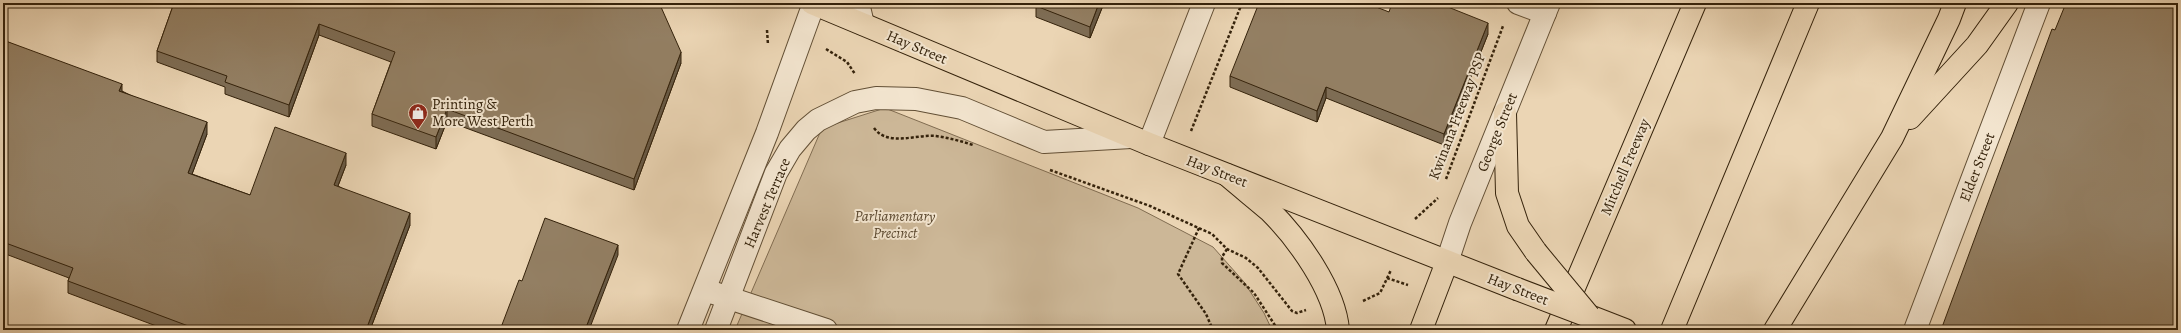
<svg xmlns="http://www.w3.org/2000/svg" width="2181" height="333" font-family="Alegreya,serif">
	<rect width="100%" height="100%" fill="#ebd5b4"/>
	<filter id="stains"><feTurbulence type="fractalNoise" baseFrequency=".005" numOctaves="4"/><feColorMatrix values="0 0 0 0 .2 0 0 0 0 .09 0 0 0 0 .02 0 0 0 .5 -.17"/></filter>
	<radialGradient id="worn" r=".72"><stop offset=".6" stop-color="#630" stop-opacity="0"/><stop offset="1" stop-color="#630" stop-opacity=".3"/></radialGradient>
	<!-- green -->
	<path fill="#ccb797" stroke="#806c51" d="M 885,108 L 1138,208 L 1213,247 L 1244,282 L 1264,313 L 1272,330 L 735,330 L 822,128 Z"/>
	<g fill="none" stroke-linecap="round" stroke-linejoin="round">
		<defs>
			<g id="minor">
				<path d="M 858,3 L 863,24"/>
				<path d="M 1518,3 L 1545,13"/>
				<path d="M 1149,144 L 1204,3"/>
				<path d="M 1447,262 L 1460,223 L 1549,3"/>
				<path d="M 714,293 L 826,330"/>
				<path d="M 688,330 L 767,133 L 814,3"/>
				<path d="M 716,330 L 776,173 L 790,149 L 806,130 L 818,120 L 855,102 L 876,98 L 916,99 L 962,108 L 1044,142 L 1131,137"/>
				<path d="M 1915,330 L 2039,3"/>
			</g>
			<g id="major">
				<path d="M 812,3 L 1149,144 L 1517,289"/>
				<path d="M 1505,113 L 1507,193 L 1518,226 L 1536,252"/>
				<path d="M 1589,316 L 1625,330"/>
			</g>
			<g id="highway">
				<path d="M 1910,118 L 1977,45 L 2007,3"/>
				<path d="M 1227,175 C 1241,187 1256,199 1270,211 C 1298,239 1335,290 1338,330"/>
				<path d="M 1421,330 L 1447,262"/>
				<path d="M 1556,330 L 1695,3"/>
				<path d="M 1672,330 L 1808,3"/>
				<path d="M 1775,330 L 1892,138 L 1949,19 L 1955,3"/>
			</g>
		</defs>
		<!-- minor casing -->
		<use href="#minor" stroke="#624f35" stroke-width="24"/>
		<!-- major casing -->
		<use href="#major" stroke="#34220b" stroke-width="24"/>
		<!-- highway casing -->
		<use href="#highway" stroke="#34220b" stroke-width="24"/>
		<!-- path -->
		<g stroke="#34220b" stroke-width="2.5" stroke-dasharray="3 2" stroke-linecap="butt">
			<path d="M 767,30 L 768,45"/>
			<path d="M 826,49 L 847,62 L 855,74"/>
			<path d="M 874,128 C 888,147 916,134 936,136 C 949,138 961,141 973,145"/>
			<path d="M 1191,131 L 1242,3"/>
			<path d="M 1050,170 L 1150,206 L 1212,234 L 1227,249 L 1246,258 L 1258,268 L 1292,311 L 1297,313 L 1306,310"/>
			<path d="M 1446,179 L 1503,26"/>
			<path d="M 1415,219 L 1438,198"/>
			<path d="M 1199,228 L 1178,274 L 1206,314 L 1213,330"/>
			<path d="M 1227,249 L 1222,257 L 1222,263 L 1254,293 L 1278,330"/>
			<path d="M 1387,278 L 1408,285"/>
			<path d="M 1363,301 L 1380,293 L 1391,270"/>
		</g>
		<!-- minor -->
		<use href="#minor" stroke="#f2e4ce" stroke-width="22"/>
		<!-- major -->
		<use href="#major" stroke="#ebd5b4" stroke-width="22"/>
		<!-- highway -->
		<use href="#highway" stroke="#ebd5b4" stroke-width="22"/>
		<defs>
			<g id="major-bridge">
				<path d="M 1536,252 L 1589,316"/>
				<path d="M 1517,289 L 1588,316"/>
			</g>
		</defs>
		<!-- major-bridge casing -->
		<use href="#major-bridge" stroke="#34220b" stroke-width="24" stroke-linecap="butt"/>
		<!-- major-bridge -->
		<use href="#major-bridge" stroke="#ebd5b4" stroke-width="22"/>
	</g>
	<!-- wall -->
	<g fill="#7e6d55" stroke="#34220b">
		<path d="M 174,3 L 681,63 L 634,190 L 447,121 L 436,149 L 372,126 L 372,114 L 391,62 L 319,35 L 289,117 L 225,94 L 225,87 L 157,62 L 157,51 Z"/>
		<path d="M 1104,3 L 1090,38 L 1036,17 L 1036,6 Z"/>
		<path d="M 1389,12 L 1488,34 L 1444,145 L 1326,98 L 1317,122 L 1230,87 L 1230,76 Z"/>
		<path d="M 3,40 L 122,91 L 207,134 L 192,174 L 250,195 L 346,165 L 338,186 L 410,225 L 370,330 L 167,330 L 68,293 L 68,281 L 69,278 L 3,253 Z"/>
	</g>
	<!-- shaded-wall -->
	<g fill="#675945" stroke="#34220b">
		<path d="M 1099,3 L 1104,3 L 1090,38 L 1090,27 Z"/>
		<path d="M 1488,23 L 1488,34 L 1444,145 L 1444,134 Z"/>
		<path d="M 319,24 L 319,35 L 289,117 L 289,105 Z"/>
		<path d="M 681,52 L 681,63 L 634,190 L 634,179 Z"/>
		<path d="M 122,84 L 122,96 L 119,91 Z"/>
		<path d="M 1326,87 L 1326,98 L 1317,122 L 1317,111 Z"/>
		<path d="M 447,109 L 447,121 L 436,149 L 436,137 Z"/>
		<path d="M 207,122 L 207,134 L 188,185 L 188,173 Z"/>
		<path d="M 346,153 L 346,165 L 334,196 L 334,185 Z"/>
		<path d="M 410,213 L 410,225 L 370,330 L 366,330 Z"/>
		<path d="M 618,245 L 618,255 L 589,330 L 585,330 Z"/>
	</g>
	<!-- building -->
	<g fill="#937f63" stroke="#34220b">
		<path d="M 174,3 L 650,3 L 661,7 L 681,52 L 634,179 L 447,109 L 436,137 L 372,114 L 395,52 L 319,24 L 289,105 L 225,82 L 227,76 L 157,51 Z"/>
		<path d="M 1037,3 L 1099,3 L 1090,27 L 1036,6 Z"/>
		<path d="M 1259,3 L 1366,3 L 1389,12 L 1392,3 L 1438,3 L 1488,23 L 1444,134 L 1326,87 L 1317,111 L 1230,76 Z"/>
		<path d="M 2066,3 L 2178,3 L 2178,330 L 1941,330 L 2052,29 L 2055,30 Z"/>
		<path d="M 3,40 L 122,84 L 119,91 L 207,122 L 188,173 L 250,195 L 275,127 L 346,153 L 334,185 L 410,213 L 366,330 L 199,330 L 68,281 L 73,268 L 3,242 Z"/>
		<path d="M 545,218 L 618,245 L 585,330 L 500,330 L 519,280 L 522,281 Z"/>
		<path d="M 466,327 L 475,330 L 465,330 Z"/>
	</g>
	<!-- icons -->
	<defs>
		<symbol id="shop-pin" viewBox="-11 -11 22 30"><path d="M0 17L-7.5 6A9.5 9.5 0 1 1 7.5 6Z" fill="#8f2418" stroke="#f2e4ce"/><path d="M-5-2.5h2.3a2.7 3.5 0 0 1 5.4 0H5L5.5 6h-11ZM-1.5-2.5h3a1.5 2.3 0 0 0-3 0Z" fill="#fff"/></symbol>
	</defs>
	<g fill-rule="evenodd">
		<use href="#shop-pin" x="407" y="102" width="22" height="30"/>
	</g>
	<g text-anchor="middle" stroke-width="4" stroke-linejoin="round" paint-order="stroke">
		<!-- street labels -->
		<g font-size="15" fill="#34220b" stroke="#f2e4ce">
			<text transform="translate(917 47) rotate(23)" y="5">Hay Street</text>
			<text transform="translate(1457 116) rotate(-69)" y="5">Kwinana Freeway PSP</text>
			<text transform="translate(1497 132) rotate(-68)" y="5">George Street</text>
			<text transform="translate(1625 167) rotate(-67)" y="5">Mitchell Freeway</text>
			<text transform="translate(1977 167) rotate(-69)" y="5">Elder Street</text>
			<text transform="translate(1217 171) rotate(21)" y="5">Hay Street</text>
			<text transform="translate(767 203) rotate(-67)" y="5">Harvest Terrace</text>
			<text transform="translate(1518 289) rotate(21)" y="5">Hay Street</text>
		</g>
		<!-- poi labels -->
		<g font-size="15" fill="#34220b" stroke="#f2e4ce" text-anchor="start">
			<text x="432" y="109">Printing &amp;<tspan x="432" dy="17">More West Perth</tspan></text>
		</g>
		<!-- park labels -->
		<g font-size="15" font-style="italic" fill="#5a472e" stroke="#f2e4ce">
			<text x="895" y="221">Parliamentary<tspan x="895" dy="17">Precinct</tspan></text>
		</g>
	</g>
	<!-- margin -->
	<rect width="2181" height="333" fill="none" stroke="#ebd5b4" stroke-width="16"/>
	<rect x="4" y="4" width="2173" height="325" fill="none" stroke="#34220b" stroke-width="2"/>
	<rect x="8" y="8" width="2165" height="317" fill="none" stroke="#34220b"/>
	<rect width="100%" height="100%" filter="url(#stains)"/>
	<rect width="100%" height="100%" fill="url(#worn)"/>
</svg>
